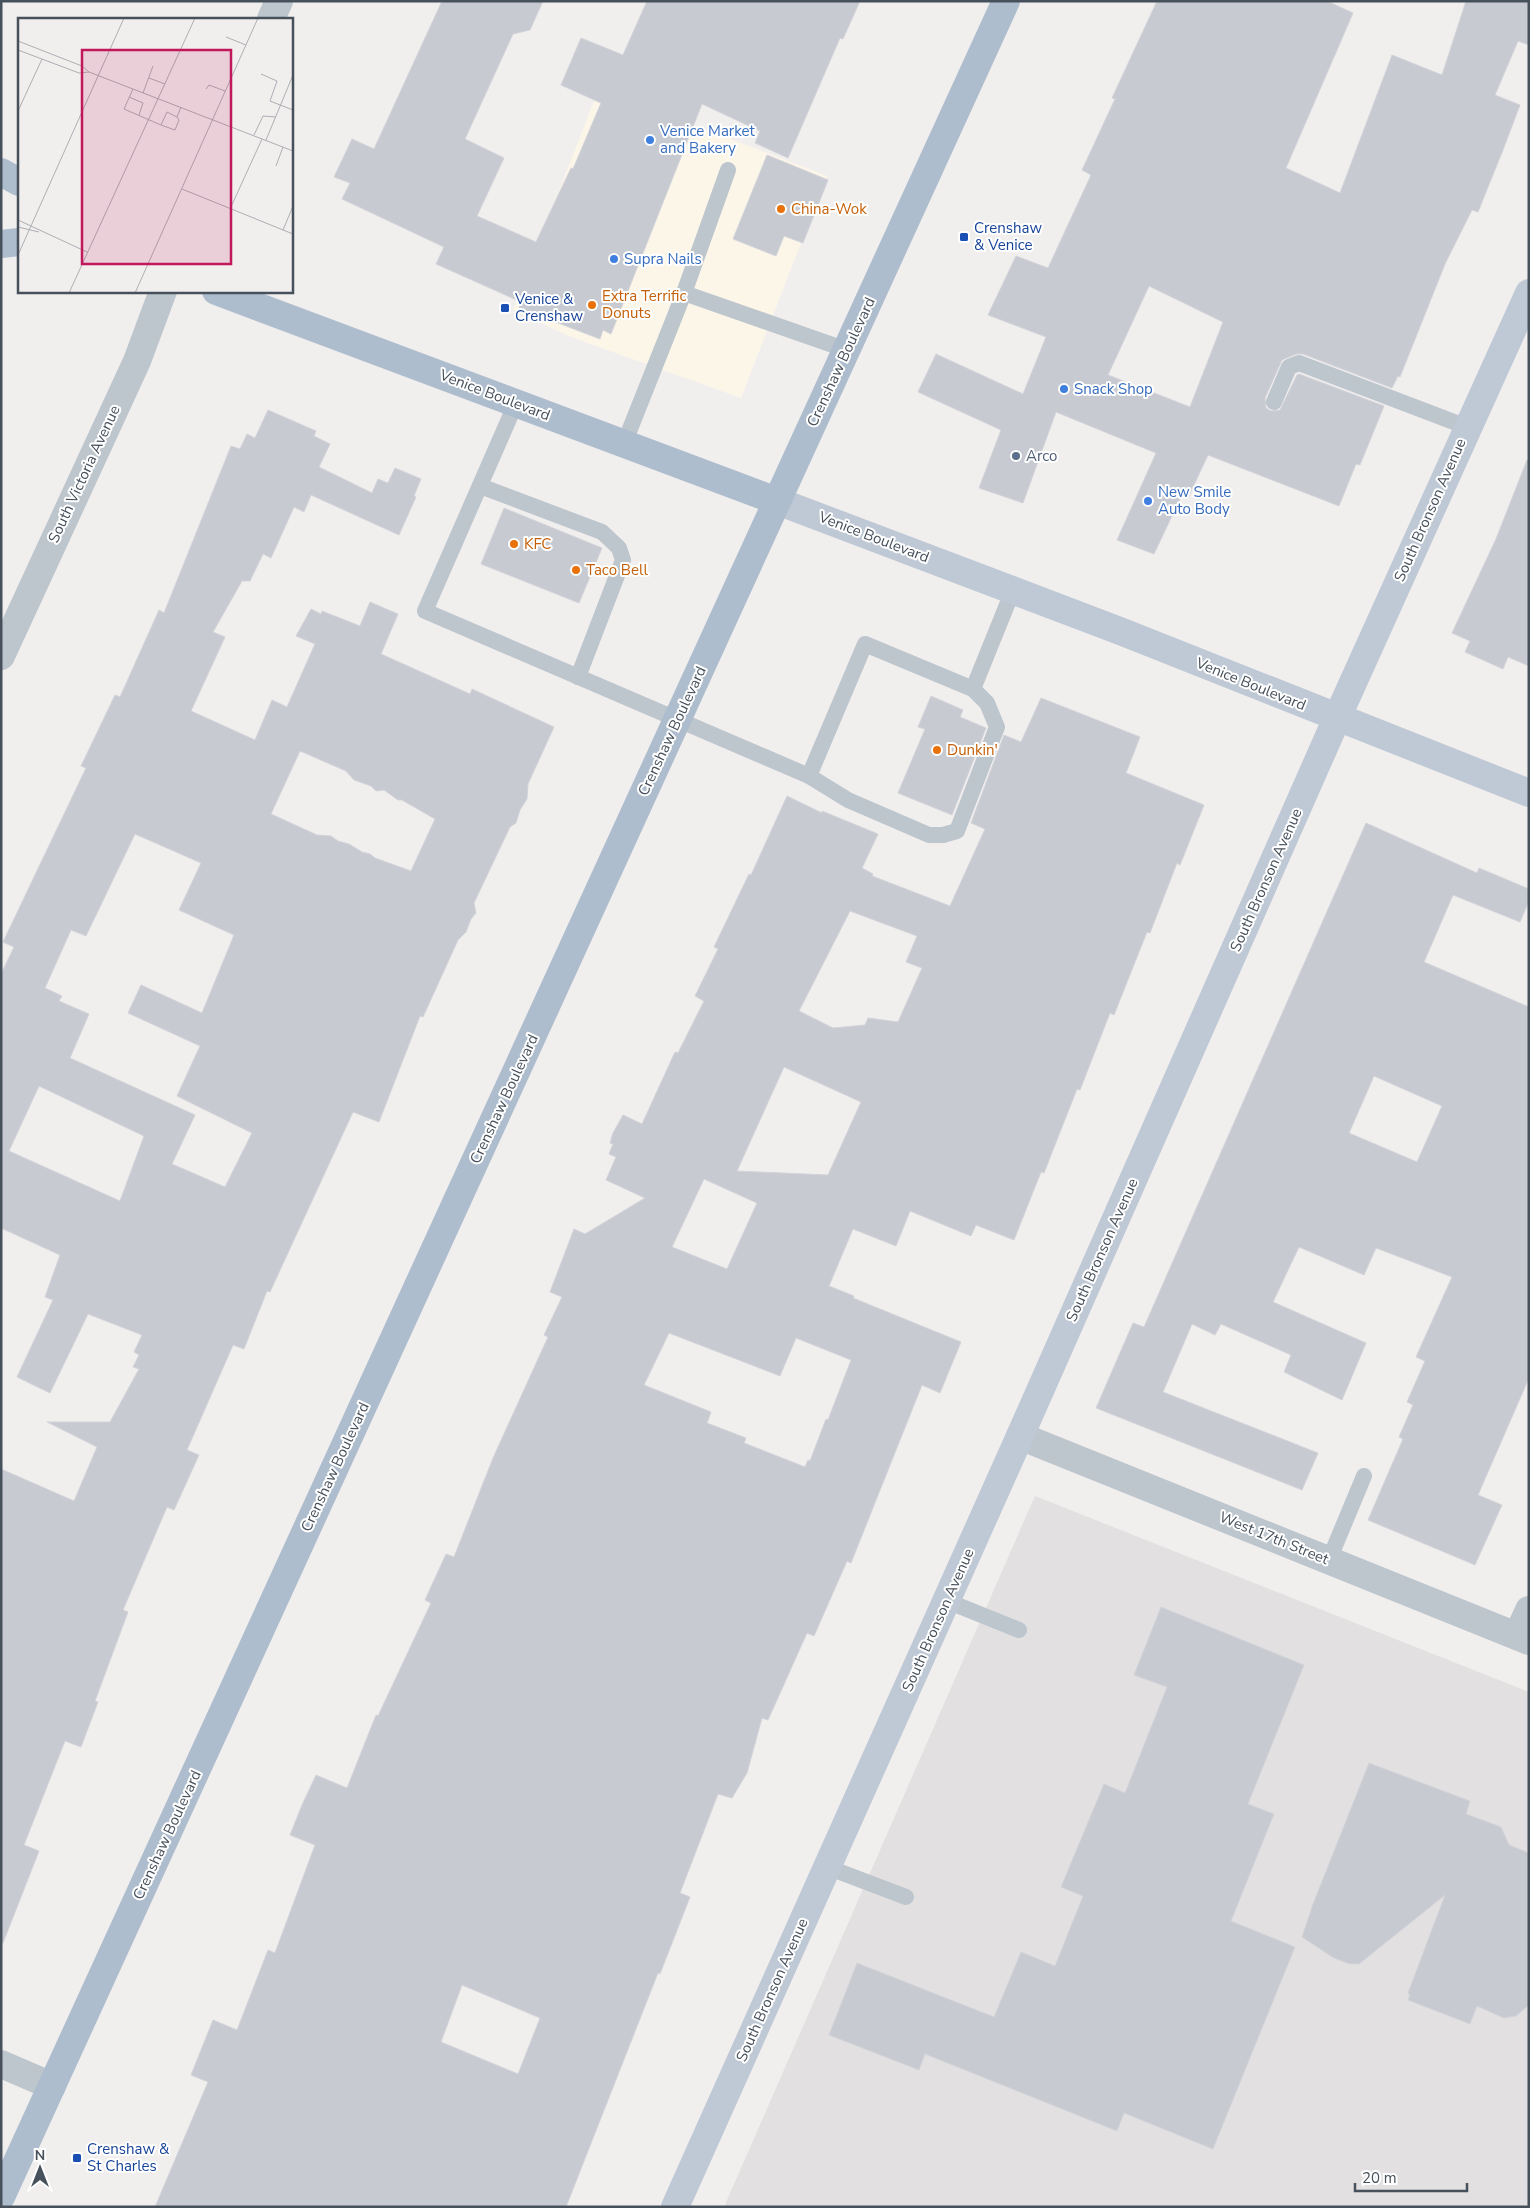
<svg xmlns="http://www.w3.org/2000/svg" width="1530" height="2208" font-family="'Nunito Sans',sans-serif">
	<rect width="100%" height="100%" fill="#f1eeee"/>
	<!-- commercial -->
	<path fill="#fcf6e8" d="M 599,88 L 827,176 L 741,398 L 571,337 L 513,310 Z"/>
	<!-- education -->
	<path fill="#e2e0e0" d="M 1035,1496 L 1529,1692 L 1529,2207 L 724,2207 Z"/>
	<!-- building -->
	<g fill="#c8cad1" stroke="#d3d4da" fill-rule="evenodd">
		<path d="M 442,1 L 543,1 L 530,30 L 513,34 L 465,139 L 504,158 L 477,216 L 536,242 L 571,168 L 573,169 L 601,103 L 561,85 L 581,38 L 623,55 L 647,1 L 860,1 L 843,39 L 840,38 L 788,158 L 755,143 L 760,131 L 702,104 L 611,334 L 603,330 L 600,339 L 519,308 L 521,302 L 436,264 L 444,247 L 342,199 L 350,183 L 334,177 L 352,139 L 374,149 Z"/>
		<path d="M 1157,1 L 1327,1 L 1353,13 L 1286,168 L 1340,193 L 1392,55 L 1442,75 L 1466,1 L 1529,1 L 1529,45 L 1518,41 L 1495,95 L 1520,105 L 1503,150 L 1478,212 L 1472,210 L 1445,264 L 1400,377 L 1398,376 L 1392,388 L 1303,354 L 1296,354 L 1282,360 L 1265,398 L 1266,408 L 1271,411 L 1280,410 L 1297,375 L 1299,374 L 1384,406 L 1360,465 L 1356,464 L 1339,506 L 1208,455 L 1188,498 L 1182,495 L 1154,554 L 1117,540 L 1156,453 L 1056,412 L 1023,503 L 979,488 L 1001,430 L 918,392 L 936,354 L 1023,394 L 1046,337 L 988,315 L 1016,256 L 1048,268 L 1091,175 L 1082,170 L 1115,99 L 1112,98 ZM 1149,286 L 1223,322 L 1190,407 L 1108,375 Z"/>
		<path d="M 767,155 L 828,180 L 803,243 L 784,236 L 776,256 L 733,239 Z"/>
		<path d="M 268,410 L 316,431 L 314,436 L 330,444 L 319,467 L 372,493 L 378,479 L 388,483 L 395,468 L 421,479 L 414,496 L 416,497 L 399,535 L 311,495 L 304,512 L 294,507 L 271,558 L 263,554 L 250,581 L 242,581 L 213,632 L 225,637 L 191,711 L 255,740 L 272,700 L 287,707 L 315,644 L 296,636 L 311,609 L 321,614 L 322,611 L 360,626 L 370,602 L 398,614 L 381,654 L 470,694 L 472,689 L 554,727 L 528,784 L 527,799 L 520,810 L 516,823 L 510,827 L 474,903 L 476,913 L 471,919 L 466,932 L 458,940 L 423,1017 L 420,1016 L 379,1122 L 353,1112 L 270,1292 L 267,1291 L 244,1349 L 233,1345 L 187,1450 L 199,1455 L 174,1510 L 167,1507 L 123,1610 L 128,1612 L 95,1701 L 98,1702 L 81,1747 L 65,1741 L 24,1845 L 39,1851 L 3,1943 L 1,1943 L 1,1469 L 74,1501 L 97,1447 L 47,1422 L 110,1422 L 139,1369 L 133,1367 L 139,1355 L 134,1352 L 142,1335 L 88,1314 L 50,1393 L 17,1377 L 53,1300 L 45,1297 L 60,1255 L 1,1228 L 1,974 L 14,947 L 3,942 L 86,768 L 81,766 L 115,695 L 120,697 L 159,610 L 164,613 L 231,446 L 240,449 L 247,434 L 255,438 ZM 300,751 L 346,771 L 354,780 L 371,786 L 376,791 L 384,790 L 398,800 L 402,800 L 435,819 L 411,871 L 375,858 L 370,854 L 362,852 L 349,844 L 338,841 L 331,836 L 317,835 L 271,814 ZM 135,834 L 201,863 L 179,910 L 234,935 L 202,1013 L 141,985 L 128,1013 L 200,1046 L 177,1096 L 252,1133 L 225,1187 L 172,1164 L 195,1115 L 70,1058 L 89,1014 L 59,1001 L 62,996 L 45,988 L 71,930 L 86,936 ZM 39,1086 L 144,1136 L 120,1201 L 9,1151 Z"/>
		<path d="M 1527,460 L 1529,461 L 1529,666 L 1508,657 L 1503,669 L 1465,652 L 1470,641 L 1452,633 L 1496,539 Z"/>
		<path d="M 504,508 L 602,548 L 579,603 L 481,564 Z"/>
		<path d="M 931,696 L 963,710 L 960,717 L 986,728 L 952,815 L 898,793 L 925,729 L 918,727 Z"/>
		<path d="M 1041,698 L 1140,737 L 1126,773 L 1204,805 L 1180,865 L 1177,863 L 1150,933 L 1147,932 L 1114,1015 L 1110,1013 L 1080,1090 L 1077,1089 L 1044,1173 L 1041,1172 L 1014,1240 L 976,1225 L 971,1236 L 910,1211 L 896,1246 L 853,1229 L 829,1286 L 854,1296 L 853,1298 L 961,1342 L 940,1393 L 922,1385 L 851,1563 L 847,1561 L 814,1636 L 807,1633 L 768,1720 L 762,1718 L 747,1773 L 732,1798 L 718,1794 L 680,1893 L 690,1897 L 660,1974 L 658,1973 L 566,2207 L 155,2207 L 208,2082 L 191,2075 L 213,2020 L 237,2030 L 268,1950 L 275,1953 L 315,1845 L 290,1835 L 302,1805 L 316,1775 L 347,1788 L 376,1715 L 378,1716 L 431,1603 L 425,1600 L 446,1554 L 454,1557 L 493,1458 L 548,1337 L 544,1335 L 562,1297 L 550,1292 L 574,1229 L 585,1234 L 645,1198 L 606,1180 L 616,1157 L 609,1154 L 613,1144 L 610,1143 L 613,1133 L 623,1115 L 642,1124 L 675,1052 L 678,1053 L 704,1001 L 695,996 L 718,949 L 714,947 L 749,874 L 751,875 L 787,796 L 822,813 L 822,811 L 878,834 L 862,868 L 873,874 L 872,876 L 950,906 L 985,829 L 971,823 L 1004,735 L 1021,742 ZM 850,911 L 917,936 L 906,962 L 922,968 L 898,1022 L 868,1018 L 865,1025 L 833,1028 L 799,1011 ZM 784,1067 L 861,1102 L 828,1175 L 737,1171 ZM 704,1179 L 757,1203 L 727,1269 L 672,1247 ZM 669,1333 L 780,1376 L 796,1338 L 851,1360 L 828,1420 L 826,1419 L 810,1461 L 808,1460 L 805,1467 L 744,1443 L 746,1438 L 707,1423 L 711,1412 L 644,1385 ZM 462,1985 L 540,2018 L 518,2074 L 441,2042 Z"/>
		<path d="M 1366,823 L 1477,873 L 1479,868 L 1529,889 L 1529,901 L 1520,922 L 1453,895 L 1424,962 L 1529,1007 L 1529,1378 L 1478,1495 L 1502,1505 L 1475,1565 L 1368,1520 L 1403,1439 L 1399,1437 L 1413,1405 L 1407,1402 L 1425,1361 L 1416,1357 L 1452,1277 L 1376,1248 L 1364,1275 L 1299,1247 L 1273,1302 L 1366,1343 L 1342,1400 L 1284,1372 L 1291,1355 L 1221,1324 L 1215,1335 L 1192,1324 L 1163,1392 L 1318,1453 L 1302,1490 L 1096,1408 L 1133,1323 L 1144,1327 ZM 1374,1076 L 1442,1106 L 1417,1162 L 1349,1133 Z"/>
		<path d="M 1161,1607 L 1304,1665 L 1248,1804 L 1274,1814 L 1231,1921 L 1295,1947 L 1213,2149 L 1124,2113 L 1117,2131 L 925,2054 L 919,2070 L 829,2035 L 857,1963 L 994,2017 L 1021,1952 L 1055,1966 L 1083,1896 L 1061,1887 L 1104,1784 L 1125,1793 L 1167,1687 L 1134,1675 Z"/>
		<path d="M 1369,1763 L 1470,1801 L 1466,1814 L 1501,1827 L 1509,1845 L 1529,1853 L 1529,2005 L 1516,2016 L 1504,2018 L 1477,2006 L 1470,2024 L 1408,2000 L 1410,1995 L 1408,1993 L 1445,1895 L 1359,1964 L 1350,1964 L 1334,1958 L 1302,1937 L 1313,1904 Z"/>
	</g>
	<g fill="none" stroke-linecap="round" stroke-linejoin="round">
		<!-- lane -->
		<g stroke="#bdc5cd" stroke-width="16">
			<path d="M 684,293 L 847,350"/>
			<path d="M 1274,402 L 1289,367 L 1299,363 L 1467,427"/>
			<path d="M 516,403 L 425,611 L 809,776 L 865,644 L 973,689 L 1013,590"/>
			<path d="M 624,444 L 684,293 L 728,170"/>
			<path d="M 480,486 L 602,532 L 619,548 L 623,560 L 578,677"/>
			<path d="M 809,776 L 848,800 L 929,835 L 943,835 L 957,831 L 997,727 L 987,703 L 973,689"/>
			<path d="M 1329,1560 L 1364,1476"/>
			<path d="M 947,1601 L 1019,1630"/>
			<path d="M 827,1867 L 906,1897"/>
		</g>
		<!-- street -->
		<g stroke="#bdc5cd" stroke-width="28">
			<path d="M 271,19 L 279,1"/>
			<path d="M 1,656 L 137,361 L 163,291"/>
			<path d="M 1020,1436 L 1529,1641"/>
			<path d="M 1517,1636 L 1529,1610"/>
			<path d="M 1,2064 L 52,2086"/>
		</g>
		<!-- secondary -->
		<g stroke="#bfc9d5" stroke-width="28">
			<path d="M 777,501 L 1120,631 L 1529,793"/>
			<path d="M 675,2207 L 1020,1436 L 1337,718 L 1529,293"/>
		</g>
		<!-- primary -->
		<g stroke="#aebdcd" stroke-width="28">
			<path d="M 1,172 L 19,182"/>
			<path d="M 1,244 L 19,242"/>
			<path d="M 216,291 L 777,501"/>
			<path d="M 1,2197 L 1006,1"/>
		</g>
	</g>
	<!-- markers -->
	<g fill="#3f7fe0" stroke="#fff" stroke-width="2">
		<circle cx="650" cy="140" r="5"/>
		<circle cx="614" cy="259" r="5"/>
		<circle cx="1064" cy="389" r="5"/>
		<circle cx="1148" cy="501" r="5"/>
	</g>
	<g fill="#e8710a" stroke="#fff" stroke-width="2">
		<circle cx="781" cy="209" r="5"/>
		<circle cx="592" cy="305" r="5"/>
		<circle cx="514" cy="544" r="5"/>
		<circle cx="576" cy="570" r="5"/>
		<circle cx="937" cy="750" r="5"/>
	</g>
	<g fill="#1a4fb4" stroke="#fff" stroke-width="2">
		<rect x="959" y="232" width="10" height="10" rx="2.5"/>
		<rect x="500" y="303" width="10" height="10" rx="2.5"/>
		<rect x="72" y="2153" width="10" height="10" rx="2.5"/>
	</g>
	<circle fill="#5c6f8a" stroke="#fff" stroke-width="2" cx="1016" cy="456" r="5"/>
	<g text-anchor="middle" stroke-width="4" stroke-linejoin="round" paint-order="stroke">
		<!-- shop labels -->
		<g font-size="15" fill="#366cbe" stroke="#fff" text-anchor="start">
			<text x="660" y="136">Venice Market<tspan x="660" dy="17">and Bakery</tspan></text>
			<text x="624" y="264">Supra Nails</text>
			<text x="1074" y="394">Snack Shop</text>
			<text x="1158" y="497">New Smile<tspan x="1158" dy="17">Auto Body</tspan></text>
		</g>
		<!-- food labels -->
		<g font-size="15" fill="#c56008" stroke="#fff" text-anchor="start">
			<text x="791" y="214">China-Wok</text>
			<text x="602" y="301">Extra Terrific<tspan x="602" dy="17">Donuts</tspan></text>
			<text x="524" y="549">KFC</text>
			<text x="586" y="575">Taco Bell</text>
			<text x="947" y="755">Dunkin'</text>
		</g>
		<!-- transit labels -->
		<g font-size="15" fill="#164399" stroke="#fff" text-anchor="start">
			<text x="974" y="233">Crenshaw<tspan x="974" dy="17">&amp; Venice</tspan></text>
			<text x="515" y="304">Venice &amp;<tspan x="515" dy="17">Crenshaw</tspan></text>
			<text x="87" y="2154">Crenshaw &amp;<tspan x="87" dy="17">St Charles</tspan></text>
		</g>
		<!-- street labels -->
		<g font-size="15" fill="#47515c" stroke="#fff">
			<text transform="translate(841 362) rotate(-65)" y="5">Crenshaw Boulevard</text>
			<text transform="translate(495 395) rotate(21)" y="5">Venice Boulevard</text>
			<text transform="translate(84 474) rotate(-65)" y="5">South Victoria Avenue</text>
			<text transform="translate(1430 510) rotate(-66)" y="5">South Bronson Avenue</text>
			<text transform="translate(874 537) rotate(21)" y="5">Venice Boulevard</text>
			<text transform="translate(1251 684) rotate(22)" y="5">Venice Boulevard</text>
			<text transform="translate(672 731) rotate(-65)" y="5">Crenshaw Boulevard</text>
			<text transform="translate(1266 880) rotate(-66)" y="5">South Bronson Avenue</text>
			<text transform="translate(504 1099) rotate(-65)" y="5">Crenshaw Boulevard</text>
			<text transform="translate(1102 1250) rotate(-66)" y="5">South Bronson Avenue</text>
			<text transform="translate(335 1467) rotate(-65)" y="5">Crenshaw Boulevard</text>
			<text transform="translate(1274 1538) rotate(22)" y="5">West 17th Street</text>
			<text transform="translate(938 1620) rotate(-66)" y="5">South Bronson Avenue</text>
			<text transform="translate(167 1835) rotate(-65)" y="5">Crenshaw Boulevard</text>
			<text transform="translate(772 1990) rotate(-66)" y="5">South Bronson Avenue</text>
		</g>
		<!-- service labels -->
		<g font-size="15" fill="#4e5e75" stroke="#fff" text-anchor="start">
			<text x="1026" y="461">Arco</text>
		</g>
	</g>
	<!-- overview -->
	<g transform="translate(18 18)">
		<rect width="275" height="275" fill="#f1eeee"/>
		<path fill="none" stroke="#adafb4" stroke-width="1" d="M 208,19 L 228,27M 0,23 L 64,48 L 71,54 L 275,133M 0,32 L 61,55 L 71,54M 243,56 L 259,63 L 252,83 L 275,92M 131,60 L 147,66M 115,71 L 106,91 L 143,107 L 149,94 L 159,99 L 163,89M 188,71 L 191,67 L 207,73M 125,75 L 135,48M 111,79 L 125,85 L 121,97M 0,93 L 24,41M 143,107 L 157,112 L 161,102 L 159,99M 236,117 L 245,98 L 258,99M 248,122 L 275,57M 258,148 L 265,129M 164,171 L 275,216M 212,191 L 244,121M 0,202 L 69,234M 0,209 L 21,214M 265,212 L 275,188M 0,237 L 106,0M 51,275 L 177,0M 117,275 L 240,0"/>
		<path fill="#c2185b" fill-opacity="0.15" stroke="#c2185b" stroke-width="2.5" d="M 64,32 L 213,32 L 213,246 L 64,246 Z"/>
		<rect width="275" height="275" fill="none" stroke="#47515c" stroke-width="2.5"/>
	</g>
	<!-- border -->
	<rect width="1530" height="2208" fill="none" stroke="#47515c" stroke-width="5"/>
	<!-- north arrow -->
	<g transform="translate(40 2168)" stroke="#ffffff" stroke-width="4" paint-order="stroke">
	<path d="M0-4L9 19L0 12L-9 19Z" fill="#47515c"/>
	<text y="-8" font-size="14" font-weight="bold" text-anchor="middle" fill="#47515c">N</text>
	</g>
	<!-- scale -->
	<path d="M1355 2183v8h112v-8" fill="none" stroke="#47515c" stroke-width="2.5"/>
	<text x="1362" y="2183" font-size="15" fill="#47515c" stroke="#ffffff" stroke-width="4" paint-order="stroke">20 m</text>
</svg>
